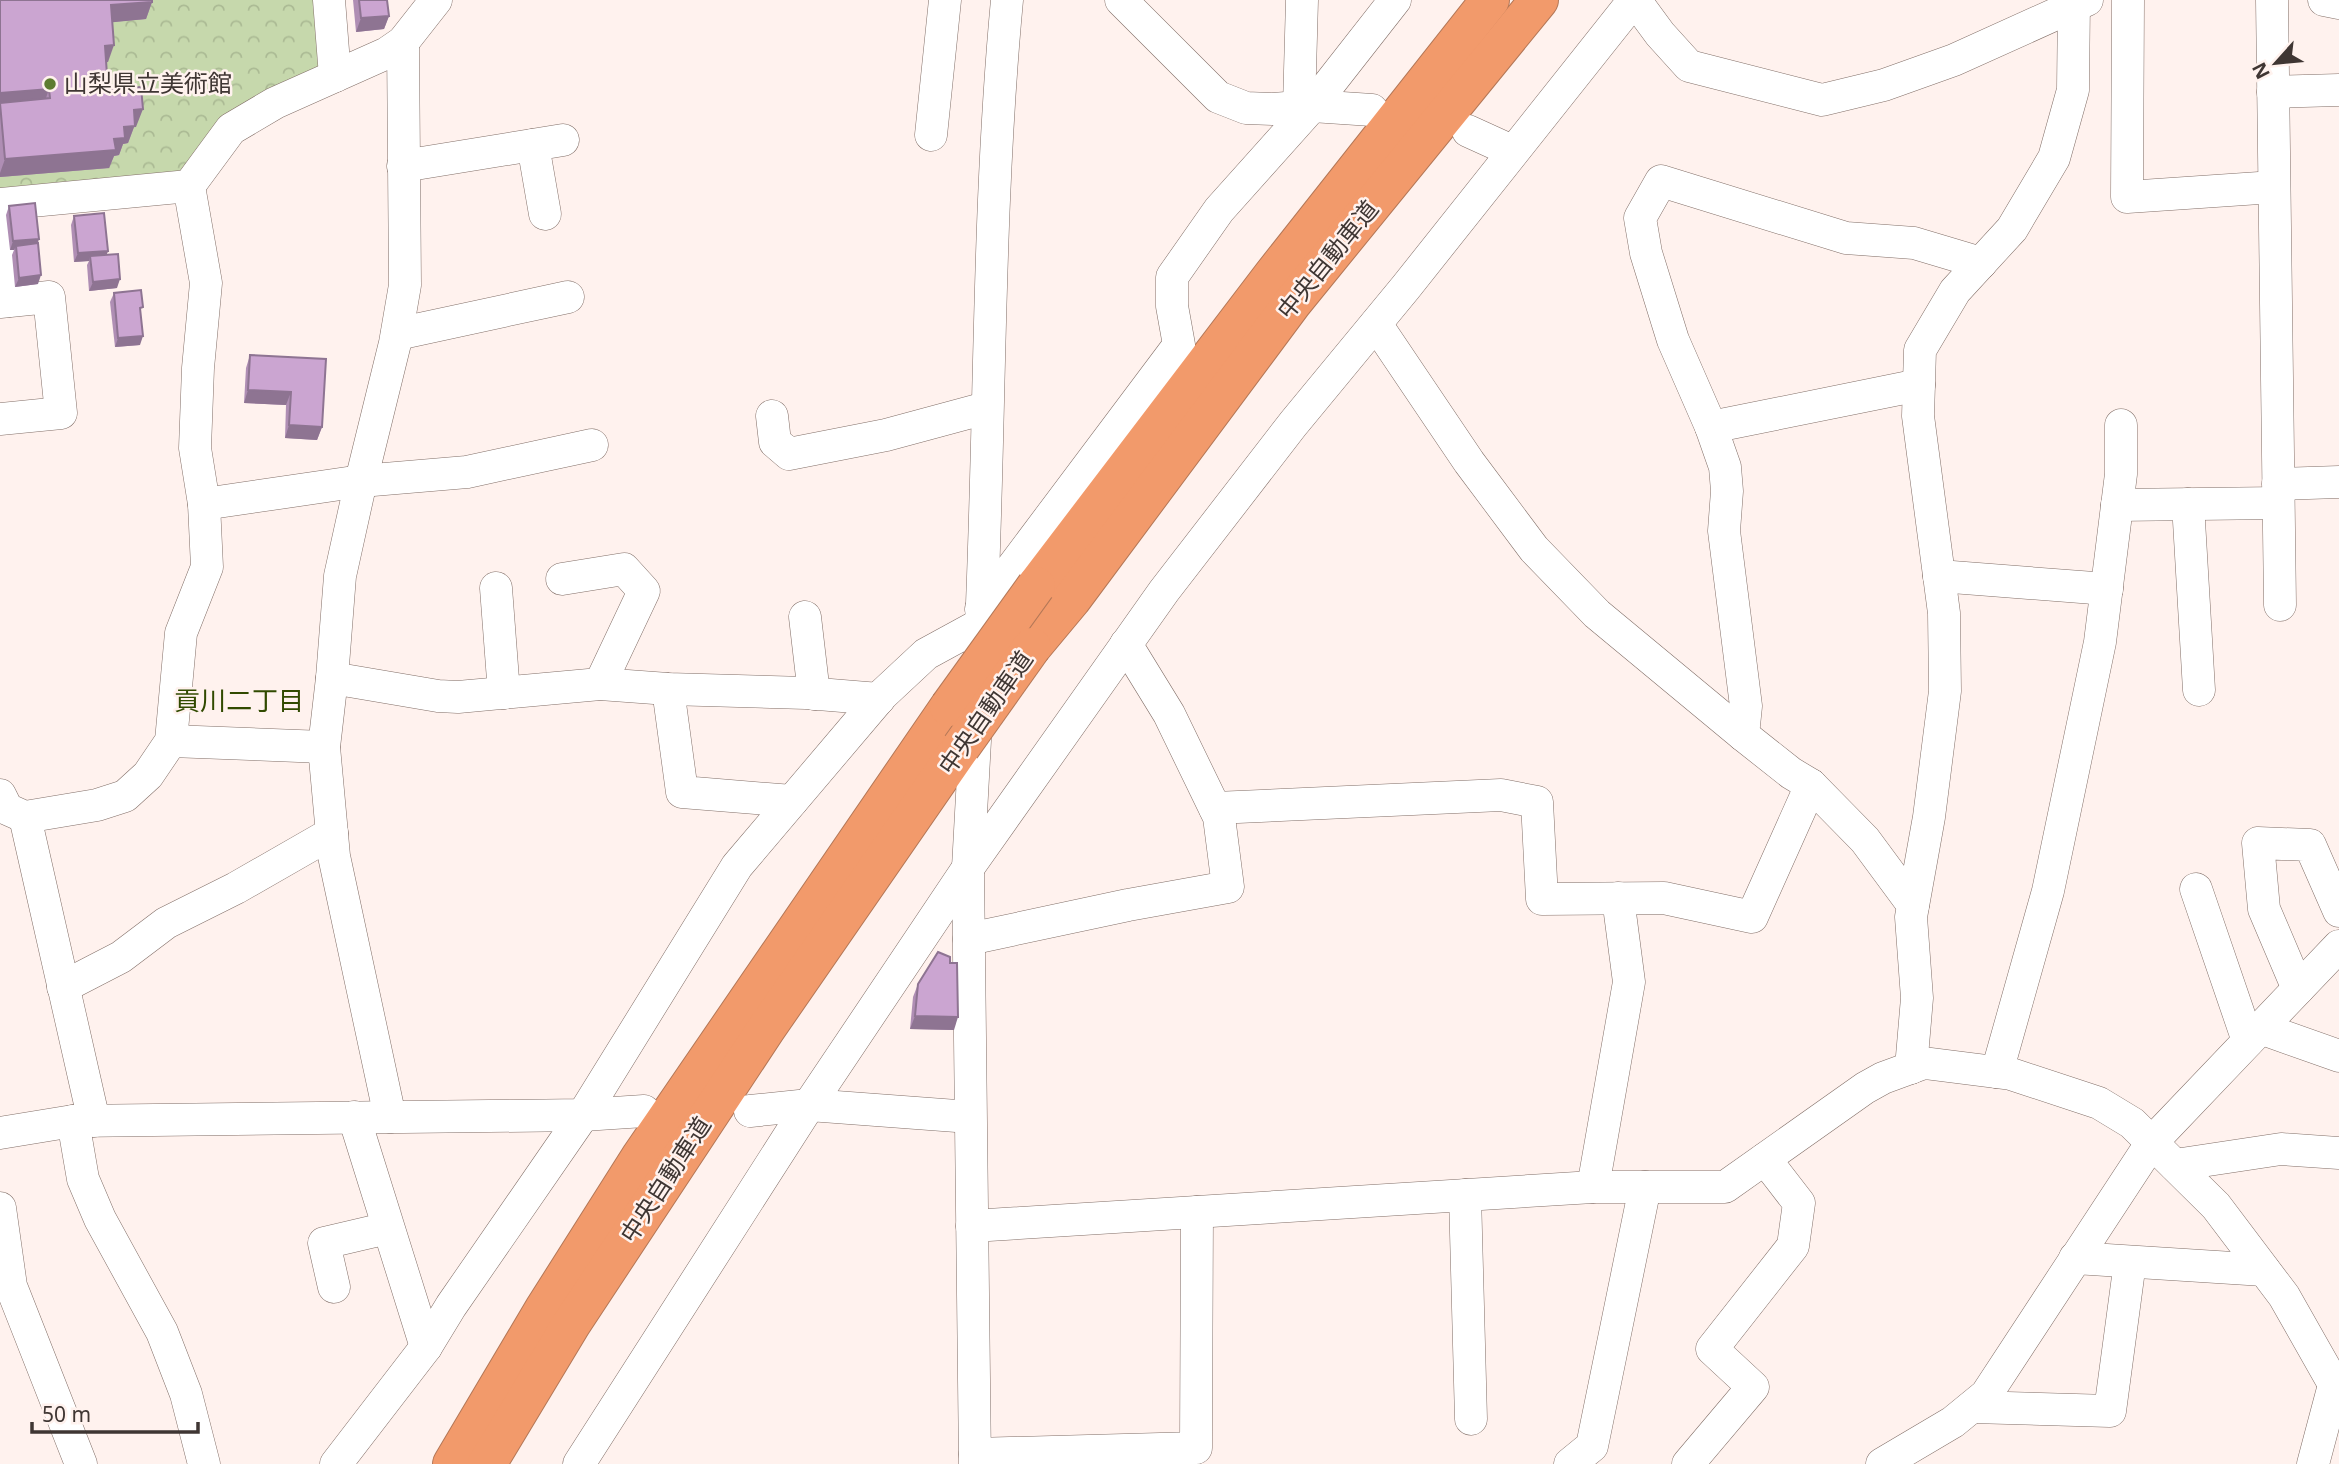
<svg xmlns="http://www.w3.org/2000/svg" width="2339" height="1464" font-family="'Noto Sans','Noto Sans JP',sans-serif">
	<defs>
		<pattern id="park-crowns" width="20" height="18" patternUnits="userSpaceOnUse" patternTransform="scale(1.75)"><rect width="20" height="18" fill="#c6d8ac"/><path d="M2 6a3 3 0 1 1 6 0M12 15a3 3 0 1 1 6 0" fill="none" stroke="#abba94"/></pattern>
	</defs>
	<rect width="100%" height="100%" fill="#fff2ee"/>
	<!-- park -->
	<path fill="url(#park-crowns)" d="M 0,0 L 319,0 L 325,67 L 185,171 L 0,189 Z"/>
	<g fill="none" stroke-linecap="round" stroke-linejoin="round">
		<defs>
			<g id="minor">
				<path d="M 329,0 L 335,76"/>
				<path d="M 1121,0 L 1218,97 L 1246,108 L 1273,109 L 1312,106 L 1372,110"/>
				<path d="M 1635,0 L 1660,34 L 1689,66 L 1822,100 L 1884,85 L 1954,60 L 2087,0"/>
				<path d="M 2128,0 L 2127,197 L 2274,187"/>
				<path d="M 2272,0 L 2280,605"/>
				<path d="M 2324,0 L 2339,3"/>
				<path d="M 2273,92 L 2339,90"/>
				<path d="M 1299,107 L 1302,0"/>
				<path d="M 1468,131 L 1512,151"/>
				<path d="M 931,135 L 945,0"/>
				<path d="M 533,145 L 545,214"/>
				<path d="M 403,166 L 563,140"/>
				<path d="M 0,204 L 189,186 L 231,129 L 275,103 L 387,53 L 403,42 L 436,0"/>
				<path d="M 0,222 L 8,301"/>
				<path d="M 0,302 L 49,297 L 61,413 L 0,419"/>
				<path d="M 1376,324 L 1469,462 L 1534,549 L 1597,614 L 1743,735 L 1791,773 L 1811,785 L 1865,840 L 1913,905"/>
				<path d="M 397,334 L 568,297"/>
				<path d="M 1919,385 L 1711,427 L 1673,340 L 1646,253 L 1640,218 L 1661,181 L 1846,238 L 1914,243 L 1981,263"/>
				<path d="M 772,416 L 775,442 L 789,454 L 886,435 L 986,408"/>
				<path d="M 1711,427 L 1725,467 L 1727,491 L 1724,531 L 1746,706 L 1743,735"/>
				<path d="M 2278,484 L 2339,482"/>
				<path d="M 204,504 L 361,481 L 467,472 L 592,445"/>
				<path d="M 2188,504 L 2199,690"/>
				<path d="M 2117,505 L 2278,503"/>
				<path d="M 1939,576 L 2107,589"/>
				<path d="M 562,579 L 624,569 L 644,591 L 600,684"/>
				<path d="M 496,588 L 504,693"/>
				<path d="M 981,609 L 1179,345 L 1172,306 L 1172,277 L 1219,210 L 1312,106 L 1395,0"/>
				<path d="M 805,617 L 814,694"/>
				<path d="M 979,670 C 991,447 986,223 1007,0"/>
				<path d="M 332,678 L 438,696 L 458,697 L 600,684 L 668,689 L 806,693 L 879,699"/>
				<path d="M 668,689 L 682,792 L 792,801"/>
				<path d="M 171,741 L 324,747"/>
				<path d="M 0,795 L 7,809 L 25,817 L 97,805 L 125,796 L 148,775 L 171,741 L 181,633 L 207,567 L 204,504 L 195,448 L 198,368 L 206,283 L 189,186"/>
				<path d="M 1215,808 L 1501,795 L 1537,802 L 1542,899 L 1664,898 L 1752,917 L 1811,785"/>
				<path d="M 25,817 L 94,1121"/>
				<path d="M 2196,889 L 2248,1041"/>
				<path d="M 969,939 L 1128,905 L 1228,887 L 1219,817 L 1169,714 L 1126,644"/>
				<path d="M 63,987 L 121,957 L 166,923 L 236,888 L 332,833"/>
				<path d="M 2298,989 L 2264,909 L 2258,843 L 2310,845 L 2339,911"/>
				<path d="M 2260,1028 L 2339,1056"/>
				<path d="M 1911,1068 L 1917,998 L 1911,917 L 1929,817 L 1945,691 L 1944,613 L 1918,416 L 1920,350 L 1955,291 L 2012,229 L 2054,158 L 2073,90 L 2074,0"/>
				<path d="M 1997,1072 L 2048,891 L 2100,642 L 2121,474 L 2121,425"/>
				<path d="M 750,1111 L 809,1105 L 970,1117"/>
				<path d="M 354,1117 L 426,1347"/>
				<path d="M 390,1117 L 334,856 L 324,747 L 332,678 L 340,576 L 361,481 L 395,343 L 405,285 L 403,42"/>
				<path d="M 73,1121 L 83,1179 L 100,1219 L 162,1332 L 186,1394 L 204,1464"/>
				<path d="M 0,1133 L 73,1121 L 583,1115 L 644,1111"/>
				<path d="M 2175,1165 L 2281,1149 L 2339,1153"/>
				<path d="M 1593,1187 L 1629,982 L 1618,898"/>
				<path d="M 1465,1195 L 1471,1419"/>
				<path d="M 0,1208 L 11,1286 L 81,1464"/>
				<path d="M 972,1226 L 1593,1187 L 1725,1187 L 1865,1088 L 1883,1078 L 1924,1063 L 2011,1074 L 2099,1103 L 2132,1123 L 2216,1206 L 2284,1296 L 2339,1393"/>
				<path d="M 2075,1258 L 2264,1270"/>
				<path d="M 334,1287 L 324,1243 L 388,1228"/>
				<path d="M 1972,1407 L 2110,1411 L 2130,1262"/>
				<path d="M 975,1454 L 1196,1448 L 1197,1212"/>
				<path d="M 336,1464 L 426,1347 L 451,1306 L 583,1115 L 737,866 L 882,695 L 926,654 L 981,624"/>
				<path d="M 579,1464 L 809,1105 L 968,868 L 1164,591 L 1293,424 L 1406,287 L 1634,0"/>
				<path d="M 975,1464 L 968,868 L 976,722"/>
				<path d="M 1570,1464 L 1592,1446 L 1645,1187"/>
				<path d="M 1688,1464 L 1753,1387 L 1712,1349 L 1793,1246 L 1799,1203 L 1765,1159"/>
				<path d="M 1882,1464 L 1953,1422 L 1986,1395 L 2152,1142 L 2339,946"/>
				<path d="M 2313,1464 L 2334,1385"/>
			</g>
			<g id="highway">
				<path d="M 1036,586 L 1272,276 L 1490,0"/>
				<path d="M 1032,647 L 1072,599 L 1293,302 L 1539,0"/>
				<path d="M 452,1464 L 544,1309 L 641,1156 L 949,707"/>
				<path d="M 487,1464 L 572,1323 L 766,1029 L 961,747"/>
			</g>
		</defs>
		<!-- minor casing -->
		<use href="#minor" stroke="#826f68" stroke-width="33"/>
		<!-- highway casing -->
		<use href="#highway" stroke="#b37757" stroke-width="40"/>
		<!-- minor -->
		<use href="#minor" stroke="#fff" stroke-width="32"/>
		<!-- highway -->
		<use href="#highway" stroke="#f29a6b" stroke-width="38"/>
		<defs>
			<g id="highway-bridge">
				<path d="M 949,707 L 1036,586"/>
				<path d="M 961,747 L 1032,647"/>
			</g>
		</defs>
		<!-- highway-bridge casing -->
		<use href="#highway-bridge" stroke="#b37757" stroke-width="40" stroke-linecap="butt"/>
		<!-- highway-bridge -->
		<use href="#highway-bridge" stroke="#f29a6b" stroke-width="38"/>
	</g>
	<!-- wall -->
	<g fill="#af8eb4">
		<path d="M 0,0 L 152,2 L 146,19 L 112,22 L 108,62 L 106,62 L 108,89 L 136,127 L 134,127 L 128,143 L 123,144 L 119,155 L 114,156 L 109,168 L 0,177 Z"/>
		<path d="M 353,0 L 387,0 L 389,16 L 384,29 L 356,32 Z"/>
		<path d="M 9,206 L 37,243 L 38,284 L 15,287 L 12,255 L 14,250 L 10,250 L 6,215 Z"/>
		<path d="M 74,216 L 108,251 L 106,255 L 117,288 L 89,291 L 87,265 L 89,261 L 74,262 L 71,225 Z"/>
		<path d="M 114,293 L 140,314 L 140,345 L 115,347 L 110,302 Z"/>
		<path d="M 250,355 L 326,359 L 322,427 L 317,440 L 285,438 L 286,405 L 244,403 L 246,368 Z"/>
		<path d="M 918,984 L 954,1030 L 910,1029 L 913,997 Z"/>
	</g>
	<!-- shaded-wall -->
	<g fill="#8e7492">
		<path d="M 152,2 L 146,19 L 105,23 L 111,5 Z"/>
		<path d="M 389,16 L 384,29 L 356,32 L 361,18 Z"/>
		<path d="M 114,45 L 108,62 L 98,63 L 105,46 Z"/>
		<path d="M 49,89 L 43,107 L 0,103 L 0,93 Z"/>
		<path d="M 143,109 L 136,127 L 134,127 L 128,143 L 123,144 L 119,155 L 114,156 L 109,168 L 0,177 L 0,173 L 5,159 L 114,139 L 124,127 L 134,110 Z"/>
		<path d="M 39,239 L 36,248 L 16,246 L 14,250 L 10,250 L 13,241 Z"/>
		<path d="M 108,251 L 105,259 L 90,256 L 89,261 L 74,262 L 78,253 Z"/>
		<path d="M 41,275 L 38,284 L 15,287 L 19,278 Z"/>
		<path d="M 120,279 L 117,288 L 89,291 L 93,282 Z"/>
		<path d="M 143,336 L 140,345 L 115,347 L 118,338 Z"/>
		<path d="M 248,390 L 291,392 L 286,405 L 244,403 Z"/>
		<path d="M 289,425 L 322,427 L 317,440 L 285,438 Z"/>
		<path d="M 915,1016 L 958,1017 L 954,1030 L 910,1029 Z"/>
	</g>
	<!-- building -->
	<g fill="#cba5d1" stroke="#8e7492" stroke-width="2">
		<path d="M 0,0 L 152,0 L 152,2 L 111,5 L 114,45 L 105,46 L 108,89 L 141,87 L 143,109 L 134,110 L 135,126 L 124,127 L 125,138 L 114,139 L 116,150 L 5,159 L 0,103 L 50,98 L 49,89 L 0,93 Z"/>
		<path d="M 359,0 L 387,0 L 389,16 L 361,18 Z"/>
		<path d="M 35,203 L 39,239 L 13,241 L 9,206 Z"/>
		<path d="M 104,213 L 108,251 L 78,253 L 74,216 Z"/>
		<path d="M 38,243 L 41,275 L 19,278 L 16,246 Z"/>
		<path d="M 118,254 L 120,279 L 93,282 L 90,256 Z"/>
		<path d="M 141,290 L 143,307 L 140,308 L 143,336 L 118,338 L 114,293 Z"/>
		<path d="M 250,355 L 326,359 L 322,427 L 289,425 L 291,392 L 248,390 Z"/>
		<path d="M 938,952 L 950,957 L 950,963 L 957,963 L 958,1017 L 915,1016 L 918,984 Z"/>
	</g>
	<!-- markers -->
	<circle fill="#5e7c31" stroke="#fff2ee" stroke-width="2.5" cx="50" cy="84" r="7"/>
	<g text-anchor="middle" stroke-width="5" stroke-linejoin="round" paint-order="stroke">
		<!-- poi labels -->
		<g font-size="24" fill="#3f3633" stroke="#fff2ee" text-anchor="start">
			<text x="64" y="92">山梨県立美術館</text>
		</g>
		<!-- street labels -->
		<g font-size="24" fill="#3f3633" stroke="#fff2ee">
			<text transform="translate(1328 260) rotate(-51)" y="8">中央自動車道</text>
			<text transform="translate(986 713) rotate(-55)" y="8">中央自動車道</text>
			<text transform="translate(666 1180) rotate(-57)" y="8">中央自動車道</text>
		</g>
		<!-- neighbourhood labels -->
		<g font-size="26" fill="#314a00" stroke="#fff2ee">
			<text x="239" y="710">貢川二丁目</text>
		</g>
	</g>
	<!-- north arrow -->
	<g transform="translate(2276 63) rotate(243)" stroke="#fff2ee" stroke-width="5" paint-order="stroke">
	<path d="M0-5L12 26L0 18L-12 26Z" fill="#3f3633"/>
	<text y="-10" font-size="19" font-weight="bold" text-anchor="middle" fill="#3f3633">N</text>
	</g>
	<!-- scale -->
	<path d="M32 1422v10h166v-10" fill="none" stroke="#3f3633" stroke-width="3.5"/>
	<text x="42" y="1422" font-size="21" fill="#3f3633" stroke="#fff2ee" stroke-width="5" paint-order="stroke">50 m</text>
</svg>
